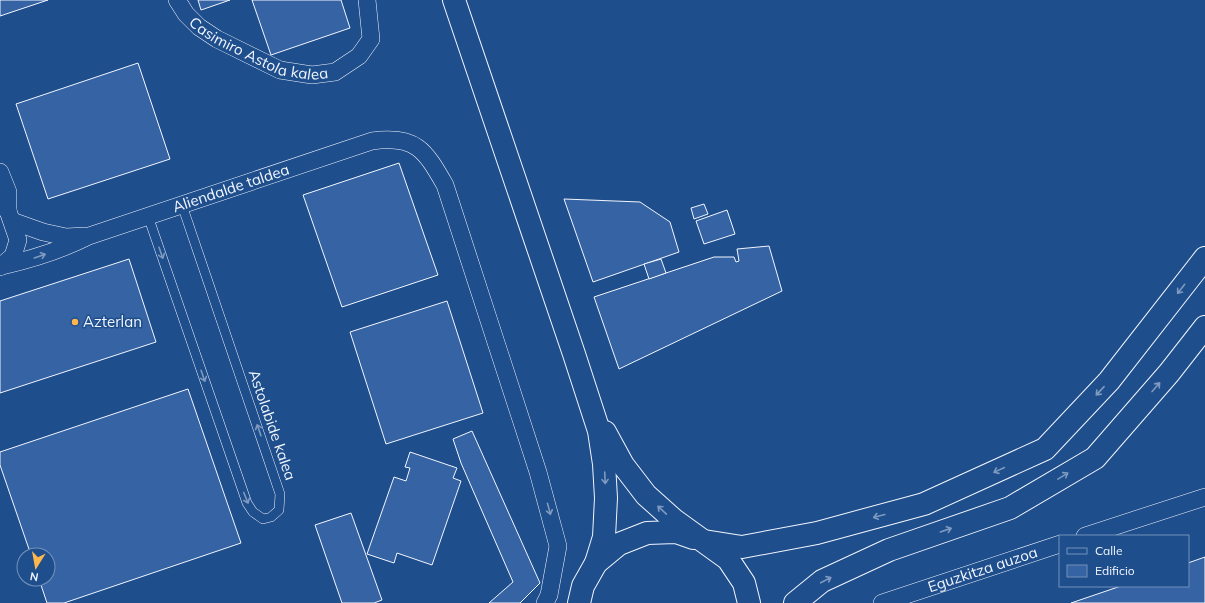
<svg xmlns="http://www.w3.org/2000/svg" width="1205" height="603" font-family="Mulish,sans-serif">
	<rect width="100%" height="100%" fill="#1f4e8c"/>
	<!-- building -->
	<g fill="#3563a3" stroke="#f2f6ff">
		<path d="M 0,0 L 48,0 L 0,16 Z"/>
		<path d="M 198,0 L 230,0 L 201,10 Z"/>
		<path d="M 252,0 L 341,0 L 350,28 L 271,55 Z"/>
		<path d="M 138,63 L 170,159 L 48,199 L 16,104 Z"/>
		<path d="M 399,163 L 438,275 L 342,307 L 303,195 Z"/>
		<path d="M 564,199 L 640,202 L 670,222 L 679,252 L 593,282 Z"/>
		<path d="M 704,204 L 708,214 L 694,219 L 691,208 Z"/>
		<path d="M 727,210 L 735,234 L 704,244 L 696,221 Z"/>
		<path d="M 769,246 L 782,291 L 619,369 L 594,297 L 714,257 L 734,257 L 736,262 L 739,261 L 737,249 Z"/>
		<path d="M 129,259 L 156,342 L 0,393 L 0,301 Z"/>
		<path d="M 661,259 L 666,273 L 649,279 L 644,264 Z"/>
		<path d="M 447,301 L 483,413 L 386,444 L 350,332 Z"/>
		<path d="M 188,389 L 241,543 L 64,603 L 47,603 L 39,579 L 48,579 L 48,555 L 31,555 L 0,465 L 0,452 Z"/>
		<path d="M 472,431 L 540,583 L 520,603 L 489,603 L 513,582 L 461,463 L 453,439 Z"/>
		<path d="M 410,452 L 457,468 L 453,478 L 461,481 L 432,565 L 397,553 L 394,563 L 367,554 L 394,477 L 406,481 L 410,468 L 405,467 Z"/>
		<path d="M 351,513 L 382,600 L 374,603 L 342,603 L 315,525 Z"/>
		<path d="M 1205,557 L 1205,603 L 1071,603 L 1121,586 L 1188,586 L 1188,563 Z"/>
	</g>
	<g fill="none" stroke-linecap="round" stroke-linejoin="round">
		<defs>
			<path id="lane" d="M 148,216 L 247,503 L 253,512 L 263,519 L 271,517 L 279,510 L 280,494 L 182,205"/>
			<g id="street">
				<path id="s1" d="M 177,0 L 186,14 L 199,27 L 217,39 L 280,70 L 312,75 L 335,72 L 359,56 L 371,39 L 367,0"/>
				<path d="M 0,172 L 8,192 L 8,211"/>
				<path d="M 0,204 L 8,211 L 18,240 L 13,256 L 0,267"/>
				<path d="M 12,221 L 43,232 L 66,237 L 85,236"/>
				<path id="s2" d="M 2,266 C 33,259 61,250 89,236 L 372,141 C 416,135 425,150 445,185 L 538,472 L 558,546 L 549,595 L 545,603"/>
				<path d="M 1085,536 L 1205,497"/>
				<path id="s3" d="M 882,603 L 1060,544"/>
			</g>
			<g id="secondary">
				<path d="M 704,541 L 742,547 L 817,533 L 924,504 L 1045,449 L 1109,381 L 1205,258"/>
				<path d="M 795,603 L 822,581 L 889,550 L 1010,508 L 1095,458 L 1169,373 L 1205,327"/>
			</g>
			<g id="primary">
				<path d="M 454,0 L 574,354 L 599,431 L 604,464 L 606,498 L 604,537 L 596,563 L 583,586 L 579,603"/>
				<path d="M 605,432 L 623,465 L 646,495 L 674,520 L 728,559 L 744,583 L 749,603"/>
				<path d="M 596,563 L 619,544 L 647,533 L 676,532 L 693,538"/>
			</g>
		</defs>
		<!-- lane casing -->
		<use href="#lane" stroke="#f2f6ff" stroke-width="10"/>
		<!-- street casing -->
		<use href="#street" stroke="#f2f6ff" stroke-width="18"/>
		<!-- secondary casing -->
		<use href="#secondary" stroke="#f2f6ff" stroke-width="24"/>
		<!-- primary casing -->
		<use href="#primary" stroke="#f2f6ff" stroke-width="24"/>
		<!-- lane -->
		<use href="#lane" stroke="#1f4e8c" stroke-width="9"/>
		<!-- street -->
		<use href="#street" stroke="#1f4e8c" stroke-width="17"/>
		<!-- secondary -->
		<use href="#secondary" stroke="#1f4e8c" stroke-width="22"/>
		<!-- primary -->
		<use href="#primary" stroke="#1f4e8c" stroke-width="22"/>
	</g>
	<!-- one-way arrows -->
	<defs><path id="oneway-shaft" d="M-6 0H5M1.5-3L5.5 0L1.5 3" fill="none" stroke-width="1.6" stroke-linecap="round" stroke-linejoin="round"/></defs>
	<g stroke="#7e9ac0">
		<use href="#oneway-shaft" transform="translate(161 253) rotate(71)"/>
		<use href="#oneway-shaft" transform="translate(40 256) rotate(-19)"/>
		<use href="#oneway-shaft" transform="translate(1181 289) rotate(128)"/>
		<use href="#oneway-shaft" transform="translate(203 376) rotate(71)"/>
		<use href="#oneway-shaft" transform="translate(1156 387) rotate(-49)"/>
		<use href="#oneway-shaft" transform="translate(1100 391) rotate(133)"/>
		<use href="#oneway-shaft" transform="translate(259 430) rotate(-109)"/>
		<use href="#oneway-shaft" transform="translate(999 470) rotate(155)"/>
		<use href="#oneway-shaft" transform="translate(1063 476) rotate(-31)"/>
		<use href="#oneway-shaft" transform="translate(605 478) rotate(87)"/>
		<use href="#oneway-shaft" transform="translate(246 498) rotate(68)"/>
		<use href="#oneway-shaft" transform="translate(549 509) rotate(75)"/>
		<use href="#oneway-shaft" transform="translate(662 510) rotate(-137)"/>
		<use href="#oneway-shaft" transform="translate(879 516) rotate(165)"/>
		<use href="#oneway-shaft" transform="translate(946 530) rotate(-19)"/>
		<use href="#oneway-shaft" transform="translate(826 580) rotate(-28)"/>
	</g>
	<!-- markers -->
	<circle fill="#ffb74d" stroke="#1f4e8c" stroke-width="1.5" cx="75" cy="322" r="4"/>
	<g text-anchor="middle" stroke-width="3" stroke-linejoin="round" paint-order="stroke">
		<!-- street labels -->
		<g font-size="15" fill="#f2f6ff" stroke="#1f4e8c">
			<text dy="5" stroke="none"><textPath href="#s1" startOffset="100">Casimiro Astola kalea</textPath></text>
			<text dy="5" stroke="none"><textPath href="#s2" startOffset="242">Aliendalde taldea</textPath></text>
			<text transform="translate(272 425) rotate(71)" y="5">Astolabide kalea</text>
			<text dy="5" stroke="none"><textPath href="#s3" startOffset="106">Eguzkitza auzoa</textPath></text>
		</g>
		<!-- poi labels -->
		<g font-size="15" fill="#f2f6ff" stroke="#1f4e8c" text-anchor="start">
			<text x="83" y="327">Azterlan</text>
		</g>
	</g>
	<!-- legend -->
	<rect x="1059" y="535" width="130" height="52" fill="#1f4e8c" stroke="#7391ba"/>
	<rect x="1067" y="548" width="20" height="6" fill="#1f4e8c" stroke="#7391ba"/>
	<text x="1095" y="555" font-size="12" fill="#f2f6ff">Calle</text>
	<rect x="1067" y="565" width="20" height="12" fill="#3563a3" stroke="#7391ba"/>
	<text x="1095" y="575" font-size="12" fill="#f2f6ff">Edificio</text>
	<!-- north arrow -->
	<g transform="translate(36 567) rotate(191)"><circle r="19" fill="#1f4e8c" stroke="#7391ba"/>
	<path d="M0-3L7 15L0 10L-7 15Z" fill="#ffb74d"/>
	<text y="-6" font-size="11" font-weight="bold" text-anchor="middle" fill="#f2f6ff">N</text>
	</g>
</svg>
